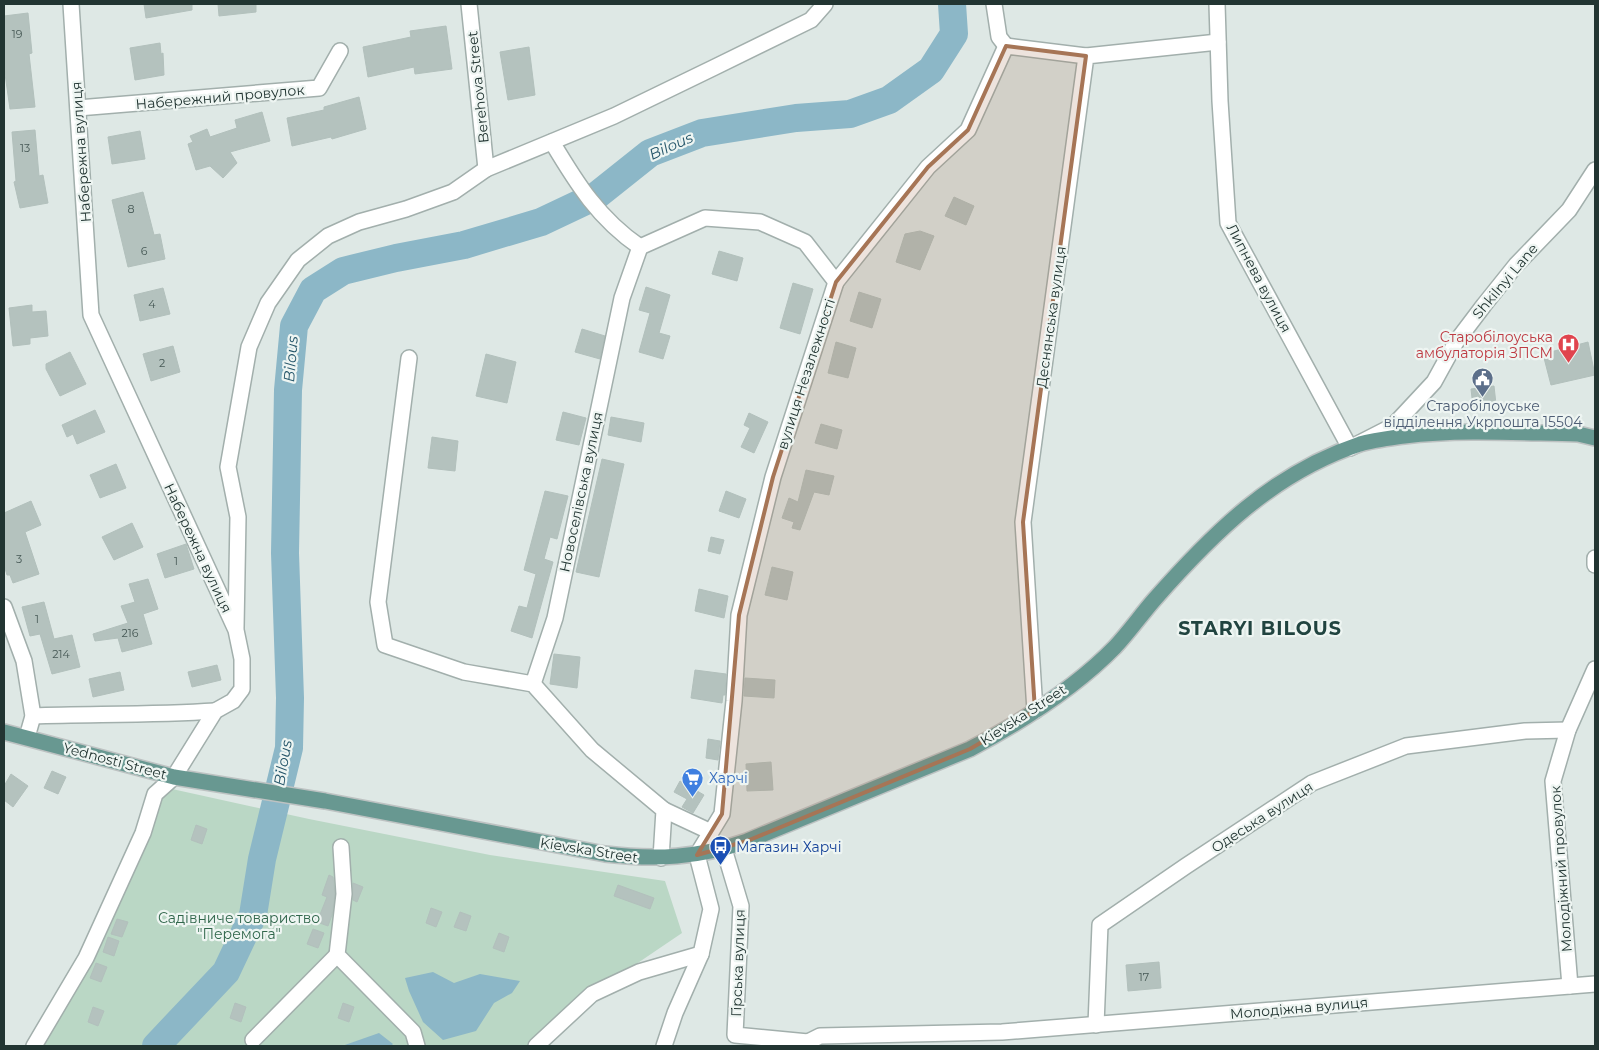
<svg xmlns="http://www.w3.org/2000/svg" width="1599" height="1050" font-family="Montserrat,sans-serif">
	<rect width="100%" height="100%" fill="#dee8e5"/>
	<!-- green -->
	<path fill="#bad7c5" d="M 163,787 L 309,819 L 490,855 L 665,881 L 682,933 L 592,994 L 527,1046 L 43,1046 L 111,924 Z"/>
	<!-- water -->
	<g fill="#8cb7c7">
		<path d="M 433,972 L 454,983 L 480,974 L 520,981 L 512,993 L 494,1003 L 476,1031 L 443,1040 L 423,1022 L 409,991 L 405,978 Z"/>
		<path d="M 379,1033 L 393,1044 L 391,1046 L 342,1046 Z"/>
	</g>
	<g fill="none" stroke-linecap="round" stroke-linejoin="round">
		<!-- river -->
		<path stroke="#8cb7c7" stroke-width="28" d="M 156,1046 L 226,972 L 253,915 L 262,859 L 289,748 L 290,698 L 285,553 L 288,390 L 294,326 L 313,290 L 343,271 L 396,258 L 464,245 L 541,222 L 596,196 L 650,153 L 702,133 L 796,118 L 850,114 L 889,100 L 931,70 L 954,34 L 952,4"/>
	</g>
	<!-- building -->
	<g fill="#b4c2be" stroke="#b2c0bc">
		<path d="M 144,4 L 192,4 L 192,10 L 146,18 Z"/>
		<path d="M 218,4 L 256,4 L 256,12 L 219,16 Z"/>
		<path d="M 28,13 L 32,53 L 29,54 L 35,107 L 10,109 L 4,67 L 4,16 Z"/>
		<path d="M 446,26 L 452,69 L 415,74 L 414,67 L 368,77 L 363,47 L 411,37 L 410,31 Z"/>
		<path d="M 160,43 L 161,54 L 163,53 L 164,75 L 135,80 L 130,48 Z"/>
		<path d="M 529,47 L 535,95 L 508,100 L 500,52 Z"/>
		<path d="M 359,97 L 366,129 L 332,139 L 331,137 L 292,146 L 287,118 L 324,110 L 324,107 Z"/>
		<path d="M 262,112 L 270,141 L 230,152 L 237,163 L 223,178 L 210,166 L 196,170 L 188,144 L 193,142 L 190,136 L 207,129 L 210,137 L 237,128 L 235,120 Z"/>
		<path d="M 35,130 L 39,176 L 43,175 L 48,203 L 20,208 L 14,182 L 16,181 L 12,132 Z"/>
		<path d="M 140,131 L 145,159 L 112,164 L 108,137 Z"/>
		<path d="M 143,192 L 154,235 L 160,234 L 165,259 L 128,267 L 112,200 Z"/>
		<path d="M 954,197 L 974,206 L 966,225 L 945,216 Z"/>
		<path d="M 920,231 L 934,236 L 920,270 L 896,262 L 905,234 Z"/>
		<path d="M 719,251 L 743,258 L 737,281 L 712,274 Z"/>
		<path d="M 793,283 L 813,289 L 800,334 L 780,328 Z"/>
		<path d="M 646,287 L 670,295 L 659,333 L 670,336 L 663,359 L 639,352 L 650,313 L 639,310 Z"/>
		<path d="M 163,288 L 170,314 L 140,321 L 134,295 Z"/>
		<path d="M 859,292 L 881,299 L 872,328 L 850,321 Z"/>
		<path d="M 32,305 L 32,312 L 46,311 L 48,336 L 30,338 L 30,344 L 13,346 L 9,308 Z"/>
		<path d="M 582,329 L 605,336 L 600,359 L 575,352 Z"/>
		<path d="M 836,342 L 856,348 L 848,378 L 828,373 Z"/>
		<path d="M 1588,342 L 1595,375 L 1551,385 L 1543,354 Z"/>
		<path d="M 173,346 L 180,372 L 151,381 L 143,354 Z"/>
		<path d="M 70,352 L 86,384 L 60,396 L 46,369 L 46,364 Z"/>
		<path d="M 486,354 L 516,362 L 507,403 L 476,396 Z"/>
		<path d="M 1494,386 L 1496,404 L 1473,407 L 1471,389 Z"/>
		<path d="M 95,410 L 105,432 L 77,444 L 73,434 L 67,437 L 62,425 Z"/>
		<path d="M 563,412 L 586,418 L 579,445 L 556,440 Z"/>
		<path d="M 749,413 L 768,422 L 754,453 L 741,447 L 750,428 L 744,425 Z"/>
		<path d="M 611,417 L 644,423 L 641,442 L 608,435 Z"/>
		<path d="M 821,424 L 842,430 L 837,449 L 815,443 Z"/>
		<path d="M 432,437 L 458,441 L 455,471 L 428,468 Z"/>
		<path d="M 602,459 L 624,464 L 599,577 L 576,572 Z"/>
		<path d="M 116,464 L 126,488 L 100,498 L 90,475 Z"/>
		<path d="M 806,470 L 834,476 L 829,495 L 814,492 L 800,530 L 792,528 L 794,522 L 782,518 L 789,498 L 798,502 Z"/>
		<path d="M 545,491 L 568,496 L 557,539 L 550,537 L 544,559 L 553,562 L 532,638 L 511,631 L 519,606 L 527,608 L 536,574 L 524,570 Z"/>
		<path d="M 726,491 L 746,499 L 739,518 L 719,511 Z"/>
		<path d="M 31,501 L 41,525 L 25,532 L 39,574 L 13,583 L 10,575 L 7,575 L 4,565 L 4,513 Z"/>
		<path d="M 132,523 L 143,547 L 114,560 L 102,537 Z"/>
		<path d="M 711,537 L 724,540 L 720,554 L 708,551 Z"/>
		<path d="M 186,544 L 194,569 L 165,578 L 157,554 Z"/>
		<path d="M 772,567 L 793,572 L 787,600 L 765,595 Z"/>
		<path d="M 148,579 L 158,609 L 143,614 L 152,644 L 122,652 L 118,638 L 95,641 L 93,634 L 128,623 L 121,606 L 135,602 L 129,584 Z"/>
		<path d="M 699,589 L 728,596 L 724,618 L 695,611 Z"/>
		<path d="M 44,602 L 54,639 L 72,635 L 80,667 L 52,674 L 40,634 L 30,636 L 22,607 Z"/>
		<path d="M 554,654 L 580,657 L 577,688 L 550,684 Z"/>
		<path d="M 217,665 L 221,680 L 192,687 L 188,672 Z"/>
		<path d="M 695,670 L 726,674 L 725,695 L 723,695 L 722,703 L 691,698 Z"/>
		<path d="M 120,672 L 124,690 L 93,697 L 89,679 Z"/>
		<path d="M 745,678 L 775,680 L 774,698 L 744,696 Z"/>
		<path d="M 708,739 L 720,741 L 718,760 L 706,758 Z"/>
		<path d="M 771,762 L 773,790 L 747,791 L 746,764 Z"/>
		<path d="M 52,771 L 66,777 L 58,794 L 44,788 Z"/>
		<path d="M 11,774 L 28,786 L 13,807 L 4,800 L 4,786 Z"/>
		<path d="M 680,781 L 704,795 L 693,813 L 682,807 L 687,799 L 674,792 Z"/>
		<path d="M 196,825 L 207,829 L 202,844 L 191,840 Z"/>
		<path d="M 329,875 L 333,877 L 335,894 L 332,915 L 328,926 L 317,922 L 327,897 L 322,895 Z"/>
		<path d="M 353,883 L 363,887 L 357,902 L 353,900 Z"/>
		<path d="M 618,885 L 654,898 L 650,909 L 614,896 Z"/>
		<path d="M 431,908 L 442,912 L 436,927 L 426,923 Z"/>
		<path d="M 460,912 L 471,916 L 466,931 L 454,927 Z"/>
		<path d="M 117,919 L 128,922 L 122,937 L 111,934 Z"/>
		<path d="M 313,929 L 324,933 L 318,948 L 307,944 Z"/>
		<path d="M 499,933 L 509,937 L 504,952 L 493,948 Z"/>
		<path d="M 108,937 L 119,941 L 114,956 L 103,952 Z"/>
		<path d="M 1159,962 L 1161,988 L 1128,991 L 1126,965 Z"/>
		<path d="M 96,963 L 107,967 L 101,982 L 90,978 Z"/>
		<path d="M 235,1003 L 246,1007 L 241,1022 L 230,1018 Z"/>
		<path d="M 343,1003 L 354,1007 L 349,1022 L 338,1018 Z"/>
		<path d="M 93,1007 L 104,1011 L 98,1026 L 88,1022 Z"/>
	</g>
	<g fill="none" stroke-linecap="round" stroke-linejoin="round">
		<defs>
			<g id="minor">
				<path d="M 469,4 L 486,169"/>
				<path d="M 994,4 L 999,37 L 1006,46"/>
				<path d="M 1217,4 L 1220,101 L 1228,223 L 1350,448 L 1393,426 L 1434,382 L 1456,342 L 1484,305 L 1516,265 L 1569,210 L 1595,170"/>
				<path d="M 78,108 L 319,88 L 340,51"/>
				<path d="M 552,142 C 577,184 599,219 640,247"/>
				<path d="M 409,358 L 378,602 L 385,645 L 464,672 L 533,684 L 592,750 L 664,810 L 661,858"/>
				<path d="M 1595,558 L 1595,565"/>
				<path d="M 4,607 L 24,661 L 33,716 L 27,737"/>
				<path d="M 236,627 L 238,517 L 228,467 L 249,347 L 268,303 L 298,260 L 328,236 L 359,222 L 406,209 L 453,192 L 486,169 L 614,116 L 713,68 L 811,20 L 825,4"/>
				<path d="M 533,684 L 555,618 L 622,298 L 640,247 L 705,218 L 760,222 L 805,242 L 836,282"/>
				<path d="M 1035,711 L 1023,522 L 1086,56 L 1218,42"/>
				<path d="M 33,716 C 94,714 155,715 215,711"/>
				<path d="M 664,810 L 711,832"/>
				<path d="M 341,847 L 344,894 L 337,955 L 413,1032 L 417,1046"/>
				<path d="M 724,849 L 741,906 L 735,1035 L 808,1042"/>
				<path d="M 1570,986 L 1553,781 L 1568,730 L 1595,669"/>
				<path d="M 1096,1025 L 1100,925 L 1186,866 L 1312,783 L 1406,746 L 1525,731 L 1568,730"/>
				<path d="M 253,1040 L 337,955"/>
				<path d="M 34,1046 L 86,958 L 143,833 L 155,794 L 174,777 L 215,711 L 233,701 L 242,689 L 242,659 L 236,630 L 91,315 L 71,4"/>
				<path d="M 536,1046 L 592,994 L 639,972 L 701,954 L 711,909 L 697,855 L 722,814 L 734,701 L 739,615 L 773,477 L 836,282 L 928,167 L 968,130 L 1006,46 L 1086,56"/>
				<path d="M 664,1046 L 675,1013 L 701,954"/>
				<path d="M 809,1046 L 808,1042 L 820,1036 L 1002,1032 L 1595,984"/>
			</g>
			<path id="major" d="M 4,732 L 174,777 L 325,801 L 605,854 C 656,860 698,858 747,841 L 970,749 C 1021,722 1075,688 1115,647 C 1129,632 1141,615 1154,600 C 1213,533 1273,473 1360,444 C 1373,440 1390,438 1404,436 C 1462,429 1520,433 1578,434 L 1595,438"/>
		</defs>
		<!-- minor casing -->
		<use href="#minor" stroke="#a2afac" stroke-width="18"/>
		<!-- major casing -->
		<use href="#major" stroke="#bdc2c2" stroke-width="18"/>
		<!-- minor -->
		<use href="#minor" stroke="#fff" stroke-width="15"/>
		<!-- major -->
		<use href="#major" stroke="#689891" stroke-width="15"/>
	</g>
	<!-- marked area -->
	<path fill="#a67556" fill-opacity="0.2" stroke="#a67556" stroke-width="4" stroke-linejoin="round" d="M 1006,46 L 1086,56 L 1023,522 L 1035,711 L 970,749 L 747,841 L 697,855 L 722,814 L 739,615 L 773,477 L 836,282 L 928,167 L 968,130 Z"/>
	<!-- icons -->
	<defs>
		<symbol id="hospital-pin" viewBox="-11 -11 22 30"><path d="M0 17L-7.5 6A9.5 9.5 0 1 1 7.5 6Z" fill="#e0444e" stroke="#eef5f2"/><path d="M-5-5h3v3.5h4V-5h3V5h-3V1.5h-4V5h-3Z" fill="#fff"/></symbol>
		<symbol id="civic-pin" viewBox="-11 -11 22 30"><path d="M0 17L-7.5 6A9.5 9.5 0 1 1 7.5 6Z" fill="#5c6f8a" stroke="#eef5f2"/><path d="M-.6-6.5H3V-4.5H.6V-3L4-1V1h2V6H-6V1h2V-1L-.6-3ZM-1.2 2.5V6h2.4V2.5Z" fill="#fff"/></symbol>
		<symbol id="supermarket-pin" viewBox="-11 -11 22 30"><path d="M0 17L-7.5 6A9.5 9.5 0 1 1 7.5 6Z" fill="#3f7fe0" stroke="#eef5f2"/><path d="M-6-5.5h2.5l.6 2H6L4.5 2H-2.5L-4.4-4H-6ZM-1.5 3.2a1.3 1.3 0 1 0 .1 0ZM3 3.2a1.3 1.3 0 1 0 .1 0Z" fill="#fff"/></symbol>
		<symbol id="bus-pin" viewBox="-11 -11 22 30"><path d="M0 17L-7.5 6A9.5 9.5 0 1 1 7.5 6Z" fill="#1a4fb4" stroke="#eef5f2"/><path d="M-5-6H5V4H4V6H2V4H-2V6H-4V4H-5ZM-3.5-4V0h7V-4ZM-3.5 1.2v1.5H-2V1.2ZM2 1.2v1.5H3.5V1.2Z" fill="#fff"/></symbol>
	</defs>
	<g fill-rule="evenodd">
		<use href="#hospital-pin" x="1556" y="332" width="25" height="34"/>
		<use href="#civic-pin" x="1470" y="366" width="25" height="34"/>
		<use href="#supermarket-pin" x="680" y="766" width="25" height="34"/>
		<use href="#bus-pin" x="708" y="834" width="25" height="34"/>
	</g>
	<g text-anchor="middle" stroke-width="4.5" stroke-linejoin="round" paint-order="stroke">
		<!-- number labels -->
		<g font-size="11" fill="#465855">
			<text x="17" y="38">19</text>
			<text x="25" y="152">13</text>
			<text x="131" y="213">8</text>
			<text x="144" y="255">6</text>
			<text x="152" y="308">4</text>
			<text x="162" y="367">2</text>
			<text x="19" y="563">3</text>
			<text x="176" y="565">1</text>
			<text x="37" y="623">1</text>
			<text x="130" y="637">216</text>
			<text x="61" y="658">214</text>
			<text x="1144" y="981">17</text>
		</g>
		<!-- street labels -->
		<g font-size="14" fill="#223532" stroke="#eef5f2">
			<text transform="translate(478 87) rotate(-96)" y="5">Berehova Street</text>
			<text transform="translate(220 97) rotate(-5)" y="5">Набережний провулок</text>
			<text transform="translate(81 152) rotate(-94)" y="5">Набережна вулиця</text>
			<text transform="translate(1259 278) rotate(62)" y="5">Липнева вулиця</text>
			<text transform="translate(1505 281) rotate(-50)" y="5">Shkilnyi Lane</text>
			<text transform="translate(1051 317) rotate(-82)" y="5">Деснянська вулиця</text>
			<text transform="translate(806 374) rotate(-72)" y="5">вулиця Незалежності</text>
			<text transform="translate(581 492) rotate(-78)" y="5">Новоселівська вулиця</text>
			<text transform="translate(198 548) rotate(65)" y="5">Набережна вулиця</text>
			<text transform="translate(1023 715) rotate(-33)" y="5">Kievska Street</text>
			<text transform="translate(115 761) rotate(15)" y="5">Yednosti Street</text>
			<text transform="translate(1262 817) rotate(-33)" y="5">Одеська вулиця</text>
			<text transform="translate(589 850) rotate(9)" y="5">Kievska Street</text>
			<text transform="translate(1561 869) rotate(-94)" y="5">Молодіжний провулок</text>
			<text transform="translate(738 963) rotate(-88)" y="5">Гірська вулиця</text>
			<text transform="translate(1299 1008) rotate(-5)" y="5">Молодіжна вулиця</text>
		</g>
		<!-- health labels -->
		<g font-size="14" fill="#be3a42" stroke="#eef5f2" text-anchor="end">
			<text x="1553" y="342">Старобілоуська<tspan x="1553" dy="16">амбулаторія ЗПСМ</tspan></text>
		</g>
		<!-- service labels -->
		<g font-size="14" fill="#4e5e75" stroke="#eef5f2">
			<text x="1483" y="411">Старобілоуське<tspan x="1483" dy="16">відділення Укрпошта 15504</tspan></text>
		</g>
		<!-- shop labels -->
		<g font-size="14" fill="#366cbe" stroke="#eef5f2" text-anchor="start">
			<text x="709" y="783">Харчі</text>
		</g>
		<!-- transit labels -->
		<g font-size="14" fill="#164399" stroke="#eef5f2" text-anchor="start">
			<text x="736" y="852">Магазин Харчі</text>
		</g>
		<!-- park labels -->
		<g font-size="14" fill="#31674c" stroke="#eef5f2">
			<text x="239" y="923">Садівниче товариство<tspan x="239" dy="16">"Перемога"</tspan></text>
		</g>
		<!-- water labels -->
		<g font-size="15" font-style="italic" fill="#245569" stroke="#eef5f2">
			<text transform="translate(671 146) rotate(-24)" y="5">Bilous</text>
			<text transform="translate(291 359) rotate(-85)" y="5">Bilous</text>
			<text transform="translate(283 763) rotate(-80)" y="5">Bilous</text>
		</g>
		<!-- district labels -->
		<g font-size="19" font-weight="bold" letter-spacing="1" fill="#214440" stroke="#eef5f2">
			<text x="1260" y="635">STARYI BILOUS</text>
		</g>
	</g>
	<!-- border -->
	<rect width="1599" height="1050" fill="none" stroke="#223532" stroke-width="10"/>
</svg>
